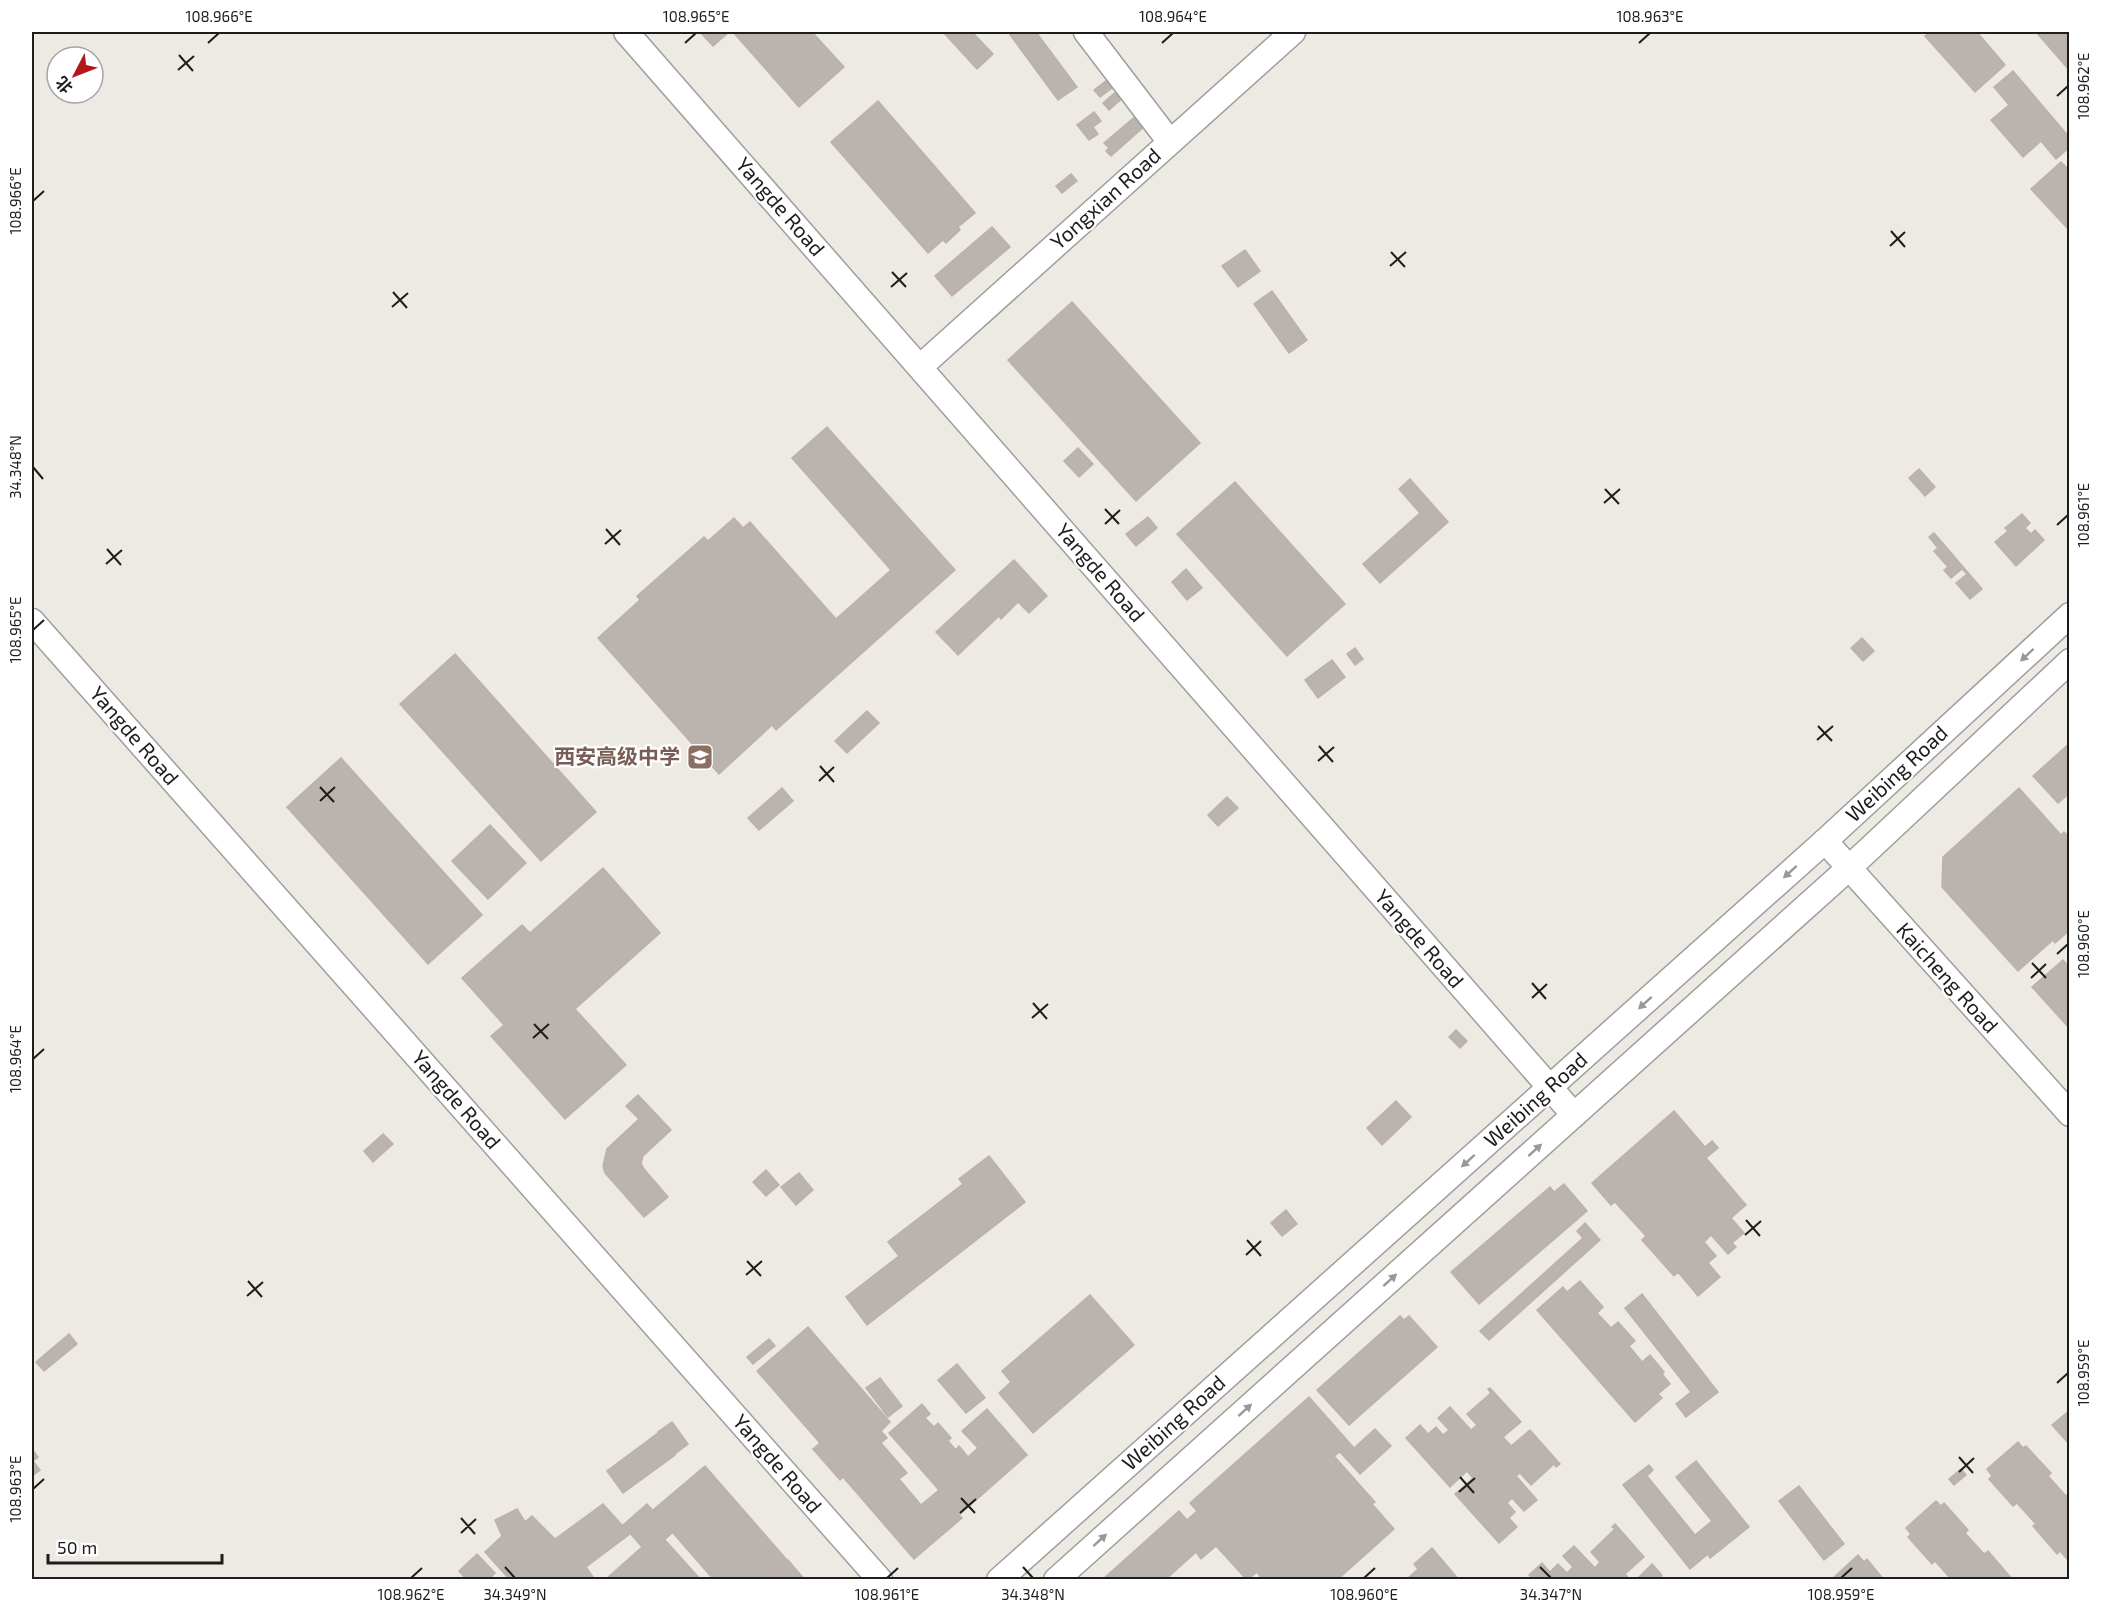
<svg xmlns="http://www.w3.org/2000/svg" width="2101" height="1611" font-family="'Exo 2','Noto Sans SC',sans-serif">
	<rect width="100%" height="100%" fill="#edeae4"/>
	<!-- building -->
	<g fill="#bab3ae" stroke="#bdb1a9" stroke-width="1.5" fill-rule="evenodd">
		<path d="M 700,32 L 729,32 L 713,46 Z"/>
		<path d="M 733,32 L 812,32 L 844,67 L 799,107 Z"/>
		<path d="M 943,32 L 972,32 L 993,54 L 977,69 Z"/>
		<path d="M 1008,32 L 1036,32 L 1077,87 L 1058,100 Z"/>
		<path d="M 1930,32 L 1977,32 L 2005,65 L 1975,92 L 1925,36 Z"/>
		<path d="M 2036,32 L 2070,32 L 2070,71 Z"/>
		<path d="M 2013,71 L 2070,138 L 2070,147 L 2056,159 L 2041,141 L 2023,157 L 1991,120 L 2009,105 L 1994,87 Z"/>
		<path d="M 1111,77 L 1116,85 L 1100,97 L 1094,90 Z"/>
		<path d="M 1119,89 L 1125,96 L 1109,110 L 1103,103 Z"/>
		<path d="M 878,101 L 975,213 L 958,227 L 960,230 L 946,243 L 943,240 L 928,253 L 831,142 Z"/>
		<path d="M 1094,112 L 1101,121 L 1093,127 L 1098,134 L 1089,140 L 1077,125 Z"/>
		<path d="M 1137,115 L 1146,125 L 1111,156 L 1106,151 L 1109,148 L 1104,143 Z"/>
		<path d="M 2061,162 L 2070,171 L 2070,231 L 2031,189 Z"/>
		<path d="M 1071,174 L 1077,181 L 1062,193 L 1056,186 Z"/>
		<path d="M 992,227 L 1010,247 L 952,296 L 935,276 Z"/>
		<path d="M 1245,250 L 1260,271 L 1238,287 L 1222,266 Z"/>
		<path d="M 1272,291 L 1307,340 L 1289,353 L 1254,304 Z"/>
		<path d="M 1072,302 L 1200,443 L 1136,501 L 1008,360 Z"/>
		<path d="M 827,427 L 955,570 L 776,730 L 772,725 L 719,774 L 598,638 L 640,600 L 637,596 L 704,537 L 708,541 L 734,518 L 743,528 L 750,522 L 836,619 L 891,570 L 792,458 ZM 716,560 L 783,635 L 716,694 L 667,639 L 672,634 L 655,615 Z"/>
		<path d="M 1078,448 L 1093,464 L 1079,477 L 1064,461 Z"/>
		<path d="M 1919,469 L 1935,487 L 1925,496 L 1909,478 Z"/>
		<path d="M 1410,479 L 1448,522 L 1380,583 L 1363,564 L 1420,513 L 1399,489 Z"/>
		<path d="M 1235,482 L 1345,604 L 1287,656 L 1177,534 Z"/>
		<path d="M 2022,514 L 2030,523 L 2025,528 L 2031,534 L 2035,530 L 2044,540 L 2016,566 L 1995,542 L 2008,531 L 2005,528 Z"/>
		<path d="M 1148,517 L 1157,528 L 1136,546 L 1126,534 Z"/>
		<path d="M 1934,533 L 1982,589 L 1970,599 L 1956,583 L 1967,574 L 1962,569 L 1951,578 L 1944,570 L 1948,567 L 1934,551 L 1938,548 L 1929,537 Z"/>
		<path d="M 716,560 L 783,635 L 716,694 L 667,639 L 672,634 L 655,615 Z"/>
		<path d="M 1014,560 L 1047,596 L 1029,613 L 1018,602 L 1001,619 L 999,616 L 958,655 L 936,632 Z"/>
		<path d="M 1186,569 L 1202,588 L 1187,600 L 1172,582 Z"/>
		<path d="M 1862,638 L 1874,651 L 1863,661 L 1851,648 Z"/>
		<path d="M 1355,648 L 1363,659 L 1355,665 L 1347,654 Z"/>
		<path d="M 455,654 L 596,812 L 541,861 L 400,704 Z"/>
		<path d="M 1332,660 L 1345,677 L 1318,698 L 1305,680 Z"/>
		<path d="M 867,711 L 879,723 L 847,753 L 835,741 Z"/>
		<path d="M 2070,743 L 2070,793 L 2058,803 L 2033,776 Z"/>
		<path d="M 341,758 L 482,915 L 428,964 L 287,807 Z"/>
		<path d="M 782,788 L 793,801 L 759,830 L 748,818 Z"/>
		<path d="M 2019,788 L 2061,835 L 2064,832 L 2070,838 L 2070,930 L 2055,943 L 2053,940 L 2018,971 L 1942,887 L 1943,857 Z"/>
		<path d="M 1227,797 L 1238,808 L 1218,826 L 1208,815 Z"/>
		<path d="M 490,825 L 526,863 L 488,899 L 452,861 Z"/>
		<path d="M 603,868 L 660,933 L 575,1009 L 626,1065 L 565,1119 L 491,1036 L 504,1025 L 462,978 L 522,925 L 530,933 Z"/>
		<path d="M 2063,960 L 2070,968 L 2070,1029 L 2032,987 Z"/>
		<path d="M 1456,1030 L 1467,1041 L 1460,1048 L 1449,1037 Z"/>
		<path d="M 638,1095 L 671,1130 L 643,1156 L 641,1163 L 644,1169 L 668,1197 L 644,1217 L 605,1173 L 603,1166 L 607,1149 L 639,1119 L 626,1106 Z"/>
		<path d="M 1396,1101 L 1411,1117 L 1382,1145 L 1367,1128 Z"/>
		<path d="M 1674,1111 L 1705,1147 L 1712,1141 L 1718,1148 L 1706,1158 L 1746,1205 L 1731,1218 L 1744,1233 L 1732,1243 L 1736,1247 L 1728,1254 L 1711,1235 L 1704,1242 L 1716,1256 L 1708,1263 L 1720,1277 L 1698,1296 L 1678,1272 L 1674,1276 L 1642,1240 L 1646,1236 L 1615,1202 L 1611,1205 L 1592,1183 Z"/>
		<path d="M 383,1134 L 393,1144 L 373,1162 L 364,1151 Z"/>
		<path d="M 989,1156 L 1025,1202 L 867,1325 L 846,1297 L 899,1256 L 888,1242 L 963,1184 L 959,1179 Z"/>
		<path d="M 766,1170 L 779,1185 L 766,1196 L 753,1182 Z"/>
		<path d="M 799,1173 L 813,1190 L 796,1205 L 781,1187 Z"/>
		<path d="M 1564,1184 L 1587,1211 L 1479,1304 L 1451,1272 L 1550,1187 L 1554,1192 Z"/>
		<path d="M 1286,1210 L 1297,1224 L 1282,1236 L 1271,1223 Z"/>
		<path d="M 1585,1223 L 1600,1240 L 1489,1340 L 1480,1331 L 1583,1238 L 1577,1231 Z"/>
		<path d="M 1580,1281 L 1603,1307 L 1597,1313 L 1611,1328 L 1618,1322 L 1635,1341 L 1629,1346 L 1642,1362 L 1650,1355 L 1664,1372 L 1662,1374 L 1670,1384 L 1658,1394 L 1662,1398 L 1635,1422 L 1537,1310 L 1563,1287 L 1567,1292 Z"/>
		<path d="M 1642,1294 L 1718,1392 L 1686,1417 L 1676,1404 L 1691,1392 L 1625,1308 Z"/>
		<path d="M 1090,1295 L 1134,1345 L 1033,1433 L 999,1393 L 1011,1382 L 1002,1371 Z"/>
		<path d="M 1400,1316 L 1404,1320 L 1409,1316 L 1437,1347 L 1349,1425 L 1317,1390 Z"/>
		<path d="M 808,1327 L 890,1422 L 881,1431 L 887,1438 L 881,1443 L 907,1473 L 899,1479 L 921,1505 L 939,1490 L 889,1433 L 922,1404 L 930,1414 L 925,1418 L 934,1427 L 938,1423 L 951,1438 L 948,1441 L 956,1450 L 959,1446 L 968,1457 L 978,1448 L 962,1431 L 987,1409 L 1027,1455 L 959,1515 L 962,1518 L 914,1559 L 843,1477 L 840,1480 L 813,1449 L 820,1443 L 757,1371 Z"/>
		<path d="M 69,1334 L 77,1344 L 44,1371 L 36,1362 Z"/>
		<path d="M 769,1339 L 775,1346 L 753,1364 L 747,1357 Z"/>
		<path d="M 957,1364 L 985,1398 L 966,1413 L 938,1380 Z"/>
		<path d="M 880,1378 L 902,1406 L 888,1417 L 866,1388 Z"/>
		<path d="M 1490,1388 L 1521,1422 L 1503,1437 L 1511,1446 L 1530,1430 L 1560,1464 L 1556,1467 L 1554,1464 L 1531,1485 L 1520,1473 L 1516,1476 L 1537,1500 L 1524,1511 L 1512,1498 L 1507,1503 L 1515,1512 L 1509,1518 L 1517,1527 L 1499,1543 L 1455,1494 L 1473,1478 L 1467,1471 L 1450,1487 L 1406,1438 L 1420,1425 L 1428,1434 L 1436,1427 L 1443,1435 L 1449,1430 L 1438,1418 L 1450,1407 L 1471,1430 L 1477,1425 L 1467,1414 L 1491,1393 L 1488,1389 Z"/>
		<path d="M 1309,1397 L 1354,1448 L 1375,1429 L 1391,1446 L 1360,1474 L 1340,1452 L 1334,1456 L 1375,1502 L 1372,1504 L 1394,1529 L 1337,1580 L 1263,1580 L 1257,1572 L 1247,1580 L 1216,1546 L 1201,1559 L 1196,1552 L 1165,1580 L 1102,1580 L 1179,1511 L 1187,1520 L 1197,1511 L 1190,1503 Z"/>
		<path d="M 2070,1410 L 2070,1445 L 2052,1425 Z"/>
		<path d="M 672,1422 L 688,1444 L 675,1454 L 658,1432 Z"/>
		<path d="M 658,1433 L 675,1455 L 623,1493 L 607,1471 Z"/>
		<path d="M 2018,1442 L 2023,1448 L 2026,1446 L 2051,1473 L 2048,1476 L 2066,1496 L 2070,1493 L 2070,1562 L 2060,1551 L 2057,1554 L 2033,1526 L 2036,1524 L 2017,1503 L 2013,1506 L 1989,1479 L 1992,1476 L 1987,1469 Z"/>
		<path d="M 32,1449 L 38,1457 L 33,1461 L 40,1470 L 32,1476 Z"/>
		<path d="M 1696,1461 L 1749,1527 L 1710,1558 L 1708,1554 L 1690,1569 L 1623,1485 L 1649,1465 L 1653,1470 L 1647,1476 L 1695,1535 L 1712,1521 L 1676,1477 Z"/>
		<path d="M 705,1466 L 787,1560 L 764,1580 L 714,1580 L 653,1510 Z"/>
		<path d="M 1961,1469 L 1966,1475 L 1954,1485 L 1949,1479 Z"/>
		<path d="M 1799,1486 L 1844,1544 L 1824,1560 L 1779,1501 Z"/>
		<path d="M 1936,1501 L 1941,1506 L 1944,1503 L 1968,1530 L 1965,1533 L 1984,1554 L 1988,1551 L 2012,1579 L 1952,1580 L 1935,1561 L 1932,1564 L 1908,1537 L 1911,1534 L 1906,1528 Z"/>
		<path d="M 603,1504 L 630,1534 L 586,1567 L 595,1580 L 510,1580 L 485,1552 L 502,1536 L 495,1520 L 517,1509 L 525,1522 L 532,1516 L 555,1539 Z"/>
		<path d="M 647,1504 L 672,1533 L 643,1559 L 662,1580 L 605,1580 L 642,1547 L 623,1525 Z"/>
		<path d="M 1615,1524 L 1644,1557 L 1625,1574 L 1630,1580 L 1534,1580 L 1529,1575 L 1542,1563 L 1550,1572 L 1558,1564 L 1567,1573 L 1573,1567 L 1563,1556 L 1574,1546 L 1595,1568 L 1600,1562 L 1591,1552 L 1615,1529 L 1612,1527 Z"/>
		<path d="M 665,1540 L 701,1580 L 663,1580 L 644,1559 Z"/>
		<path d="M 1432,1548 L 1459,1580 L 1406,1580 L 1418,1569 L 1414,1564 Z"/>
		<path d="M 477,1554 L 495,1573 L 488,1580 L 467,1580 L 459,1571 Z"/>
		<path d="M 1858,1555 L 1864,1562 L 1867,1559 L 1884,1580 L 1831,1580 Z"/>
		<path d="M 788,1560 L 805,1580 L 765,1580 Z"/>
		<path d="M 1652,1564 L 1662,1575 L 1661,1577 L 1663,1580 L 1636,1580 Z"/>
	</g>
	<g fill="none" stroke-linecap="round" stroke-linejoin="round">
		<defs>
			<g id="minor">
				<path d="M 626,32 L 1574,1115"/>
				<path d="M 1086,32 L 1170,142"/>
				<path d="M 920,367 L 1293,32"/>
				<path d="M 32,621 L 880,1580"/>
				<path d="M 1825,841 L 2070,1114"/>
				<path d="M 999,1580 L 1825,841 L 2070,615"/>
				<path d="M 1056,1580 L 1849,868 L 2070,661"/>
			</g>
		</defs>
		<!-- minor casing -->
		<use href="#minor" stroke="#9e9e9e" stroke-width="27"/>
		<!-- minor -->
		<use href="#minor" stroke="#fff" stroke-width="24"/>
	</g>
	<!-- one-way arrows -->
	<defs><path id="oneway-solid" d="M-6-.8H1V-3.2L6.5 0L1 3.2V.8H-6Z" transform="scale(1.5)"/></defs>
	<g fill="#999">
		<use href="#oneway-solid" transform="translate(2027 655) rotate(137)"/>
		<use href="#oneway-solid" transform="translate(1790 872) rotate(138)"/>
		<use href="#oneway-solid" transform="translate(1645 1003) rotate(138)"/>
		<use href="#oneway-solid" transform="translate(1535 1150) rotate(-42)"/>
		<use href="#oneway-solid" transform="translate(1468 1161) rotate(138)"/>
		<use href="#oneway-solid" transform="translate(1390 1280) rotate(-42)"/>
		<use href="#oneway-solid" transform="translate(1245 1410) rotate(-42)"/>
		<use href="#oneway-solid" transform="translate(1100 1540) rotate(-42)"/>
	</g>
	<!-- ticks -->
	<path fill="none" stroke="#1d1d1d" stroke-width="2" d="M 208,43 L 219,33M 685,43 L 696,33M 1162,43 L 1173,33M 1639,43 L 1650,33M 179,55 L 193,71M 178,70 L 194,56M 2057,96 L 2068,86M 33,201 L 44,191M 1891,231 L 1905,247M 1890,246 L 1905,232M 1391,252 L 1405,267M 1390,266 L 1406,252M 892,272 L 906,287M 891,287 L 907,273M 393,292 L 407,308M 392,307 L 408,293M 33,467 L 43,479M 1605,489 L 1619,504M 1604,503 L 1620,489M 1105,509 L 1119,524M 1105,524 L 1120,510M 2057,525 L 2068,515M 606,529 L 620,545M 605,544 L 621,530M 107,549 L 121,565M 106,564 L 122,550M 33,630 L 44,620M 1818,726 L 1832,741M 1817,740 L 1833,726M 1319,746 L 1333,762M 1318,761 L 1334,747M 820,766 L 834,782M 819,781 L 834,767M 320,787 L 334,802M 320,801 L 335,787M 2057,954 L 2068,944M 2032,963 L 2046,978M 2031,978 L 2046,964M 1532,983 L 1546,999M 1532,998 L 1547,984M 1033,1003 L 1047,1019M 1032,1018 L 1048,1004M 534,1024 L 548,1039M 533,1038 L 549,1024M 33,1059 L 44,1049M 1746,1220 L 1760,1236M 1745,1235 L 1761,1221M 1247,1240 L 1261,1256M 1246,1255 L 1261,1241M 747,1261 L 761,1276M 746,1275 L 762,1261M 248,1281 L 262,1297M 247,1296 L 263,1282M 2057,1383 L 2068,1373M 1959,1457 L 1973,1473M 1959,1472 L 1974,1458M 1460,1477 L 1474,1493M 33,1489 L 44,1479M 1459,1492 L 1475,1478M 961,1498 L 975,1513M 960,1513 L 976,1499M 461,1518 L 475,1534M 461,1533 L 476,1519M 505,1567 L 515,1578M 1023,1567 L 1033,1578M 1540,1567 L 1551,1578M 411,1578 L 422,1568M 887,1578 L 898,1568M 1364,1578 L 1375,1568M 1841,1578 L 1852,1568"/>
	<!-- icons -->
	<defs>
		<symbol id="school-square" viewBox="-11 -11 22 22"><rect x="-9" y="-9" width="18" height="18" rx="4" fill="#8d6e63" stroke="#fff"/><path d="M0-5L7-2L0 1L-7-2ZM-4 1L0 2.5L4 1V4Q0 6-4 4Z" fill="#fff"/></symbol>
	</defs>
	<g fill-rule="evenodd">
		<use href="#school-square" x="685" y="742" width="30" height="30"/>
	</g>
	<g text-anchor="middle" stroke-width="4.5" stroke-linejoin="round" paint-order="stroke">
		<!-- street labels -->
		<g font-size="21" fill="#1d1d1d" stroke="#fff">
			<text transform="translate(1106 199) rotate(-42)" y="7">Yongxian Road</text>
			<text transform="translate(780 207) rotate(49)" y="7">Yangde Road</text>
			<text transform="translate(1100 573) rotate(49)" y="7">Yangde Road</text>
			<text transform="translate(134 736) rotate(49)" y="7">Yangde Road</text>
			<text transform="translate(1897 774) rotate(-43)" y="7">Weibing Road</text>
			<text transform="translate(1419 939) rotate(49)" y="7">Yangde Road</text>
			<text transform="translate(1947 978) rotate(48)" y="7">Kaicheng Road</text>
			<text transform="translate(456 1100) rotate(49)" y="7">Yangde Road</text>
			<text transform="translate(1536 1100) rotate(-42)" y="7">Weibing Road</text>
			<text transform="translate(1174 1423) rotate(-42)" y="7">Weibing Road</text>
			<text transform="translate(777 1464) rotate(49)" y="7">Yangde Road</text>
		</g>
		<!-- education labels -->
		<g font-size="21" font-weight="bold" fill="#785e54" stroke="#fff" text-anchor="end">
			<text x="680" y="764">西安高级中学</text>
		</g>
	</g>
	<!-- border -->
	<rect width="2101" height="1611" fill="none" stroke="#ffffff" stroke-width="66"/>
	<!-- north arrow -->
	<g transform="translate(75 75) rotate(228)"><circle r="28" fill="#ffffff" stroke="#a5a5a5" stroke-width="1.5"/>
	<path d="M0-4.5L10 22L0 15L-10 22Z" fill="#b4171a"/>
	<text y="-9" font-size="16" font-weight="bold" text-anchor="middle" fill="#1d1d1d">北</text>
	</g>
	<!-- scale -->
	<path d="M48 1554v9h174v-9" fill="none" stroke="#1d1d1d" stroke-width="3"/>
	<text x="57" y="1554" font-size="18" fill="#1d1d1d" stroke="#ffffff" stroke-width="4.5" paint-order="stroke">50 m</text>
	<rect x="33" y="33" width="2035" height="1545" fill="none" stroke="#1d1d1d" stroke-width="2"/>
	<g font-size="15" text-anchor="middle" fill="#1d1d1d">
		<text x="219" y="22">108.966°E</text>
		<text x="696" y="22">108.965°E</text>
		<text x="1173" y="22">108.964°E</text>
		<text x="1650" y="22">108.963°E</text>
		<text transform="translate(2084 86) rotate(-90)" y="5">108.962°E</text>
		<text transform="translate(16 201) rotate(-90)" y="5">108.966°E</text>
		<text transform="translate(16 467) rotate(-90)" y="5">34.348°N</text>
		<text transform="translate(2084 515) rotate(-90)" y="5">108.961°E</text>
		<text transform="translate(16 630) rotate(-90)" y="5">108.965°E</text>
		<text transform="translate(2084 944) rotate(-90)" y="5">108.960°E</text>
		<text transform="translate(16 1059) rotate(-90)" y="5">108.964°E</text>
		<text transform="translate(2084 1373) rotate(-90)" y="5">108.959°E</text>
		<text transform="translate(16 1489) rotate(-90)" y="5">108.963°E</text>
		<text x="411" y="1600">108.962°E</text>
		<text x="515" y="1600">34.349°N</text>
		<text x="887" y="1600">108.961°E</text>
		<text x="1033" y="1600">34.348°N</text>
		<text x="1364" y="1600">108.960°E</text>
		<text x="1551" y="1600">34.347°N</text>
		<text x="1841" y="1600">108.959°E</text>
	</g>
</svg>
